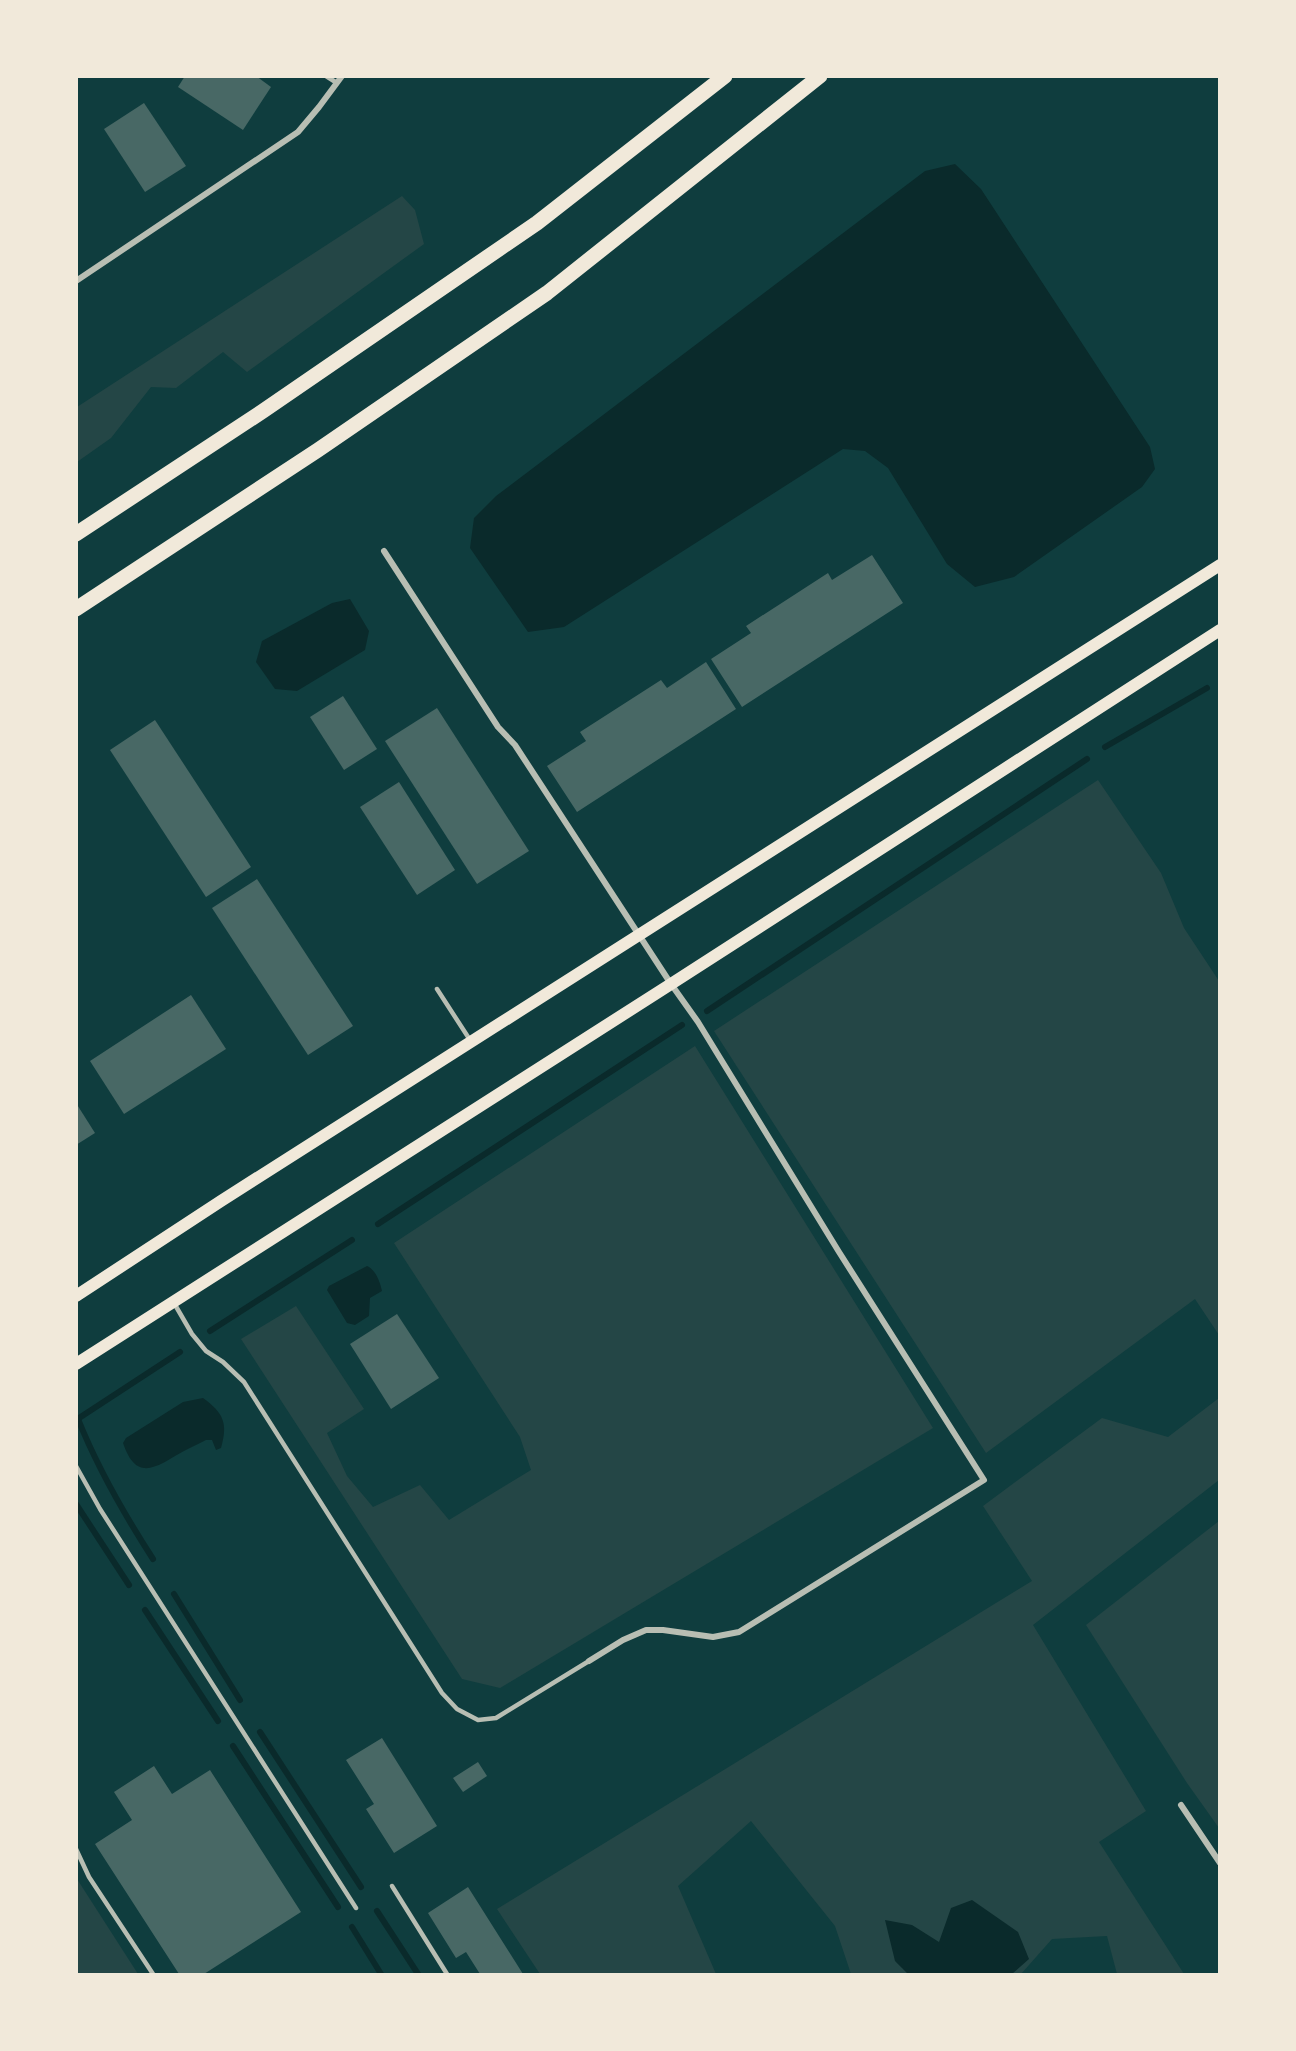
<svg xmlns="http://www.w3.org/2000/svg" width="1296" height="2051" font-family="Ubuntu,sans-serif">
	<rect width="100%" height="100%" fill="#0f3d3e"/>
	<!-- green -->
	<g fill="#244646">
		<path d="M 402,196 L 415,210 L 424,244 L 247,372 L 223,352 L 176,388 L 151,387 L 111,438 L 77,462 L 77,407 Z"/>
		<path d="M 1098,780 L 1161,873 L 1184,928 L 1219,981 L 1219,1335 L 1195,1299 L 986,1453 L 714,1031 Z"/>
		<path d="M 695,1046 L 933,1428 L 500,1688 L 462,1679 L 241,1339 L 296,1306 L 364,1409 L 327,1433 L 347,1476 L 373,1507 L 420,1485 L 449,1520 L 531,1470 L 520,1437 L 394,1243 Z"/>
		<path d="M 1219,1398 L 1219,1480 L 1033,1625 L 1146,1811 L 1099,1842 L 1184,1974 L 1117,1974 L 1107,1936 L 1052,1939 L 1021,1974 L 851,1974 L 835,1926 L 751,1821 L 678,1886 L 716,1974 L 540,1974 L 497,1909 L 1032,1581 L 983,1506 L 1102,1418 L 1168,1437 Z"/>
		<path d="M 1219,1521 L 1219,1828 L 1187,1783 L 1086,1625 Z"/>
		<path d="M 76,1879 L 77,1879 L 138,1974 L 77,1974 Z"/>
	</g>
	<!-- water -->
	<g fill="#0a2a2b">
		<path d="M 955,164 L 981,189 L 1150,447 L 1155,469 L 1142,487 L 1014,577 L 975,587 L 947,564 L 888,468 L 865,451 L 843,449 L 564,627 L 528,632 L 470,548 L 474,518 L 496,496 L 925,171 Z"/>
		<path d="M 350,599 L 369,631 L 365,650 L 297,691 L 275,689 L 256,662 L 262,641 L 332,603 Z"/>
		<path d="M 367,1266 C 376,1270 380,1282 382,1291 L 370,1298 L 369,1316 L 355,1325 L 347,1323 L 327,1290 L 329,1286 Z"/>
		<path d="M 203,1398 C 224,1413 228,1424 221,1448 L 216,1450 L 212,1440 L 206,1440 C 199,1444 191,1447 184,1451 C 157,1466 137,1484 123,1443 L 126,1438 L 183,1402 Z"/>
		<path d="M 972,1900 L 1018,1932 L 1029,1959 L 1012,1974 L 908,1974 L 895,1961 L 885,1920 L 912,1925 L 939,1942 L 951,1908 Z"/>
	</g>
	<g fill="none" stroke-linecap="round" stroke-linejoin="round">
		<!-- stream -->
		<g stroke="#0a2a2b" stroke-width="6">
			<path d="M 1105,747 L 1207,688"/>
			<path d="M 707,1011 L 1087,759"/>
			<path d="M 378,1224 L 682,1025"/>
			<path d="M 210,1331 L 352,1240"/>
			<path d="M 78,1419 C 98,1469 124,1514 153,1559"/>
			<path d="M 76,1420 L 180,1352"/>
			<path d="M 76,1504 L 129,1585"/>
			<path d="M 174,1594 L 240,1700"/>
			<path d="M 145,1610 L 218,1721"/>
			<path d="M 260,1732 L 361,1887"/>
			<path d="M 233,1746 L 338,1907"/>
			<path d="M 377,1911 L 418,1974"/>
			<path d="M 352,1927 L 381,1974"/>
		</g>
	</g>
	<!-- building -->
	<g fill="#486865">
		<path d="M 185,76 L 256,76 L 271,87 L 243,130 L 178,87 Z"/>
		<path d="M 144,103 L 186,166 L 145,192 L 104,129 Z"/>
		<path d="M 872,555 L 903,603 L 742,707 L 711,659 L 751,633 L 746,626 L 828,573 L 832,580 Z"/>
		<path d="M 706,662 L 736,709 L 577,812 L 547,766 L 586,741 L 580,732 L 661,680 L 667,688 Z"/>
		<path d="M 343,696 L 377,749 L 344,770 L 310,717 Z"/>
		<path d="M 437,708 L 529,851 L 477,884 L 385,741 Z"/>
		<path d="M 155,720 L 251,867 L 206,897 L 110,750 Z"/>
		<path d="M 399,782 L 455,870 L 417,895 L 360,807 Z"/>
		<path d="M 257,879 L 353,1026 L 308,1055 L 212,908 Z"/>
		<path d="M 191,995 L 226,1049 L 124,1114 L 90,1061 Z"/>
		<path d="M 76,1103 L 95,1133 L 76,1145 Z"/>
		<path d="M 397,1314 L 439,1378 L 391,1409 L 350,1344 Z"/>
		<path d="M 382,1738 L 437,1826 L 394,1853 L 366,1809 L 374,1804 L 346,1760 Z"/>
		<path d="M 478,1762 L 487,1776 L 463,1792 L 453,1778 Z"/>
		<path d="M 154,1766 L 172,1794 L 210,1770 L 301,1912 L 204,1974 L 179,1974 L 95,1844 L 132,1820 L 114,1792 Z"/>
		<path d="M 468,1887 L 523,1974 L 480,1974 L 466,1952 L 456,1958 L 428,1913 Z"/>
	</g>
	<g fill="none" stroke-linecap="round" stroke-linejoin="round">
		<!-- service -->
		<g stroke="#b8beb3" stroke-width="4.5">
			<path d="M 326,76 L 337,83"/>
			<path d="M 437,989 L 470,1040"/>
			<path d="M 174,1303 L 192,1334 L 206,1351 L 223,1362 L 244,1382 L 442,1693 L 457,1709 L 478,1720 L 496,1718 L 589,1661"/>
			<path d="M 76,1466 L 100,1509 L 356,1908"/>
			<path d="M 76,1849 L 89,1877 L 153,1974"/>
			<path d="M 392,1886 L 447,1974"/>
		</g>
		<!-- minor -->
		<g stroke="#b8beb3" stroke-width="6">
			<path d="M 76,281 L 298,132 L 319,107 L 342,76"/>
			<path d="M 384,551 L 498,727 L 515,745 L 671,984 L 698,1022 L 839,1252 L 984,1480 L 739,1632 L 713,1637 L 663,1630 L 646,1630 L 623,1640 L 589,1661"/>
			<path d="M 1181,1805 L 1220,1863"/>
		</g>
		<!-- secondary -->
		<g stroke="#f1e9da" stroke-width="12">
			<path d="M 76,1296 L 221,1201 L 1220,565"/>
			<path d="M 76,1364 L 671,984 L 1220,630"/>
		</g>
		<!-- motorway -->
		<g stroke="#f1e9da" stroke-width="15">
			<path d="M 76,534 L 263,411 L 537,223 L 725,76"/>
			<path d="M 76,609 L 318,450 L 547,293 L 820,76"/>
		</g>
	</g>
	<!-- border -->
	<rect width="1296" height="2051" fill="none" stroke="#f1e9da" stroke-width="156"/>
</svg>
